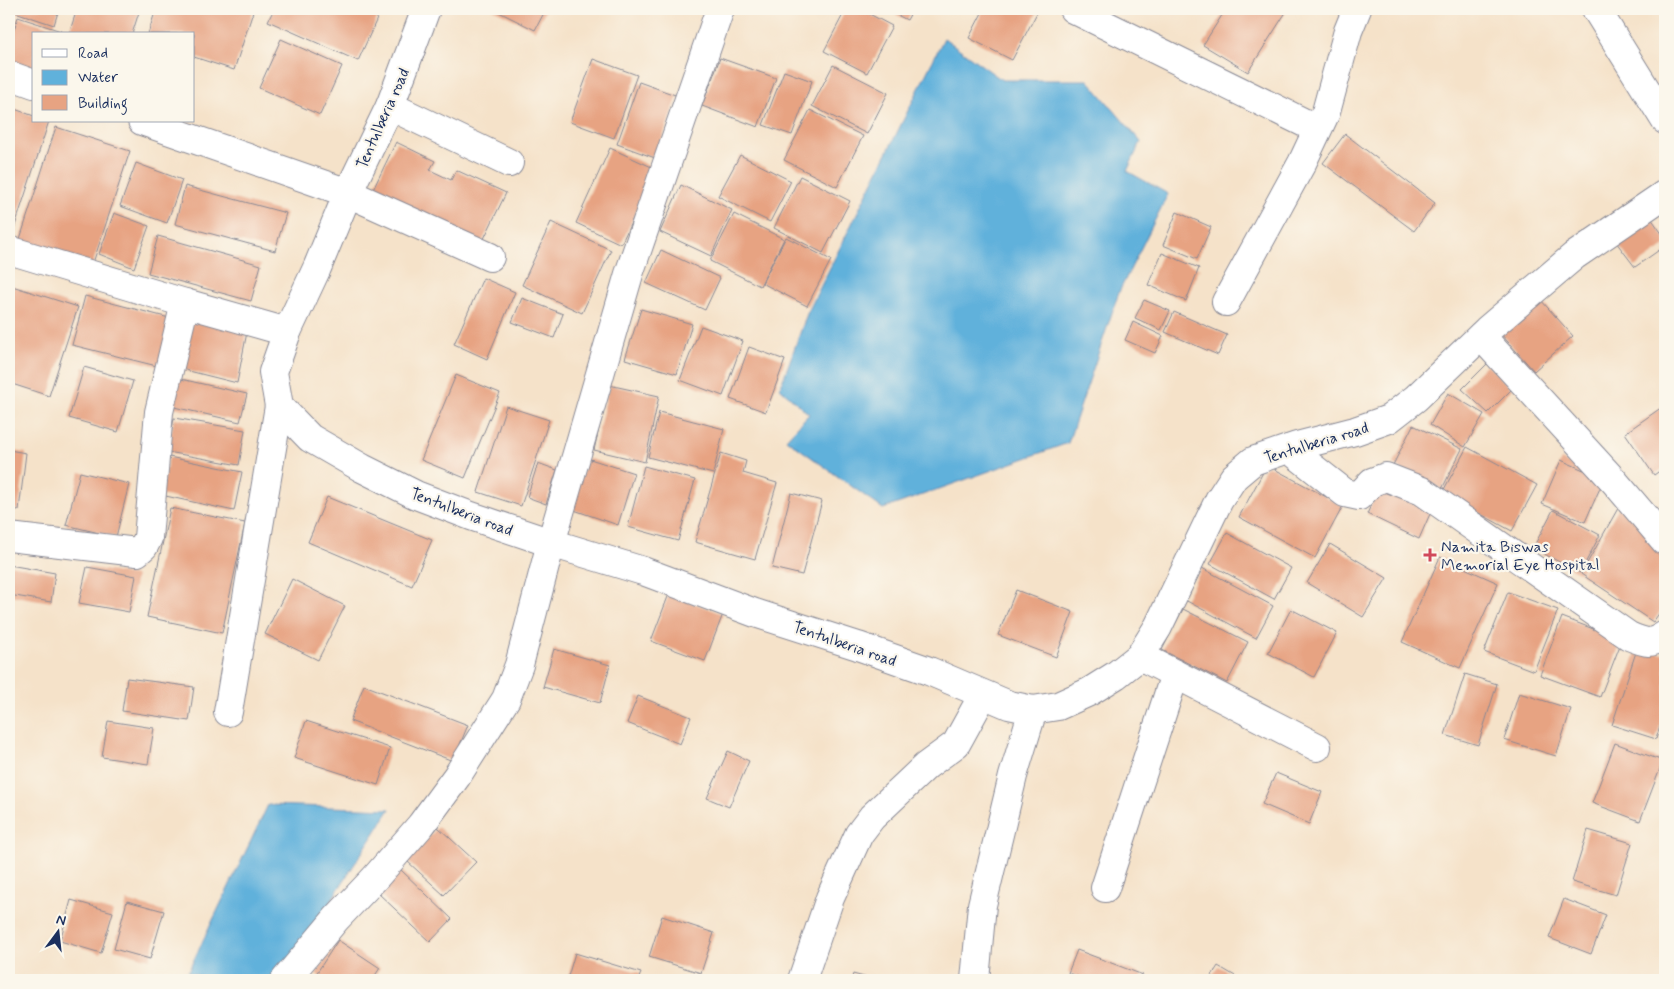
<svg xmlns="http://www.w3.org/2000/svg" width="1674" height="989" font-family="Mynerve,sans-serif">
	<rect width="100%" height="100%" fill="#fbf7ec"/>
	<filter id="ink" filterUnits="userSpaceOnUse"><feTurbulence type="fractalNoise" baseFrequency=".02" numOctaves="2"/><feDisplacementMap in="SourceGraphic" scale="10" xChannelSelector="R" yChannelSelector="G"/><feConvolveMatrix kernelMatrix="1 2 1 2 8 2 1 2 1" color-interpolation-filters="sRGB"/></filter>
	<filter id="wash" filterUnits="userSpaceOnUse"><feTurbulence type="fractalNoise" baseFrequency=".0096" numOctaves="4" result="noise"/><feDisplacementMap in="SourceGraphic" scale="20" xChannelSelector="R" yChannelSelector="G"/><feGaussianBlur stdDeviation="1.12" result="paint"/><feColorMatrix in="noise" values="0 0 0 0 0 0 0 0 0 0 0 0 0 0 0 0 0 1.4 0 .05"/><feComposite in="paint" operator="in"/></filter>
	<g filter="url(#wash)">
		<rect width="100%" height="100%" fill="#f5e2c9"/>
		<!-- water -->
		<g fill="#60b1db" stroke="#3e709c">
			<path d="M 944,38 L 1002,80 L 1088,80 L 1141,142 L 1127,171 L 1168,194 L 1119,292 L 1068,443 L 883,509 L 786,439 L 809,414 L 780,388 L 807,314 Z"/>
			<path d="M 268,805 L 390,809 L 280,980 L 212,980 L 188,972 Z"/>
		</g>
		<g id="blocks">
			<!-- building -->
			<g fill="#e7a382">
				<path d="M 9,9 L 59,9 L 54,25 L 9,10 Z"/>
				<path d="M 77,9 L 140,9 L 132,34 L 69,34 Z"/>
				<path d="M 156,9 L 254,9 L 234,70 L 194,57 L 194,34 L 148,34 Z"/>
				<path d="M 274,9 L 373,9 L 380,12 L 358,61 L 268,21 Z"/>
				<path d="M 493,9 L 546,9 L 535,30 Z"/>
				<path d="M 846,9 L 860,9 L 892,26 L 867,73 L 824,51 Z"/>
				<path d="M 885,9 L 913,9 L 907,20 Z"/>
				<path d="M 984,9 L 1039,9 L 1012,60 L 969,38 Z"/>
				<path d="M 1226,9 L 1288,9 L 1248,72 L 1203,45 Z"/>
				<path d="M 18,17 L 61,31 L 60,34 L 34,34 L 34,70 L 9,61 L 9,45 Z"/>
				<path d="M 281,39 L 342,66 L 320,115 L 259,88 Z"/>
				<path d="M 720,58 L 776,78 L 758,127 L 702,106 Z"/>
				<path d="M 593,59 L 637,75 L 614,138 L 570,122 Z"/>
				<path d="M 833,65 L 888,93 L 867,134 L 812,106 Z"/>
				<path d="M 784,71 L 812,81 L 792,135 L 763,125 Z"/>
				<path d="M 639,82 L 678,96 L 655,158 L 617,144 Z"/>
				<path d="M 9,107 L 34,116 L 34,121 L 49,121 L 12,235 L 9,234 Z"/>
				<path d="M 810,110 L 863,136 L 837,187 L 784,160 Z"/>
				<path d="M 56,127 L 130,151 L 92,266 L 19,242 Z"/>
				<path d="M 1345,134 L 1435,203 L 1414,231 L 1323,163 Z"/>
				<path d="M 396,142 L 435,161 L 430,170 L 451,180 L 456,170 L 506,193 L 480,247 L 370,196 Z"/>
				<path d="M 610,148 L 656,169 L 621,244 L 576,223 Z"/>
				<path d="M 740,155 L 791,181 L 770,222 L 718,196 Z"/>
				<path d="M 136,163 L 182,180 L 167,223 L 120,206 Z"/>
				<path d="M 800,176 L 850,201 L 823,253 L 774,228 Z"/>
				<path d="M 681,185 L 732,210 L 711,256 L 660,232 Z"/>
				<path d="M 185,186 L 286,213 L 275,251 L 175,224 Z"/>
				<path d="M 1177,212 L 1211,227 L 1197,259 L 1163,245 Z"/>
				<path d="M 114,213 L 149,226 L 134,268 L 99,254 Z"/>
				<path d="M 734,214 L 784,239 L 760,286 L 710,261 Z"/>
				<path d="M 1651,218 L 1665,238 L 1665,246 L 1635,267 L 1616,242 Z"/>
				<path d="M 551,222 L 611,250 L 582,313 L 522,285 Z"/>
				<path d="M 158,236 L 261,265 L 251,301 L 148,273 Z"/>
				<path d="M 786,237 L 831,260 L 807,306 L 762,283 Z"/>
				<path d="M 661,250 L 720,278 L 705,310 L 646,283 Z"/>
				<path d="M 1162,253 L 1199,268 L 1186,301 L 1148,285 Z"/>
				<path d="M 483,278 L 515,292 L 487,359 L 454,344 Z"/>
				<path d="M 9,285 L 78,307 L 49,396 L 9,383 Z"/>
				<path d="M 85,296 L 177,320 L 165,368 L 72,345 Z"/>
				<path d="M 522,298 L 563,314 L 554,338 L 512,322 Z"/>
				<path d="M 1540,299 L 1573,336 L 1534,371 L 1500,333 Z"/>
				<path d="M 1144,300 L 1170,311 L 1161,330 L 1135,318 Z"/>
				<path d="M 641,309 L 692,324 L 677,374 L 625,359 Z"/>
				<path d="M 1174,312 L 1227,335 L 1218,355 L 1165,332 Z"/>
				<path d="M 194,317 L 247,332 L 237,383 L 177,368 Z"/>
				<path d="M 1133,322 L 1163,336 L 1155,353 L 1125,340 Z"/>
				<path d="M 701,326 L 743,341 L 723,396 L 680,380 Z"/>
				<path d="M 749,347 L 785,360 L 766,412 L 730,399 Z"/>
				<path d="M 1487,364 L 1512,389 L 1488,413 L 1462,389 Z"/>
				<path d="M 84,367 L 133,381 L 118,432 L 69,418 Z"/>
				<path d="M 456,375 L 500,393 L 465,478 L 421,460 Z"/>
				<path d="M 172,377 L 247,394 L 240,422 L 165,405 Z"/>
				<path d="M 609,385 L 659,396 L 645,462 L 594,450 Z"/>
				<path d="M 1448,393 L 1484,414 L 1465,447 L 1430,425 Z"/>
				<path d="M 1665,405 L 1665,467 L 1654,475 L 1625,433 Z"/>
				<path d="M 506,406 L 549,420 L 521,506 L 478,492 Z"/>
				<path d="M 659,412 L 724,429 L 713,474 L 648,457 Z"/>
				<path d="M 174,418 L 245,430 L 239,465 L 168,452 Z"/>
				<path d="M 1413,425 L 1462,449 L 1442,489 L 1393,465 Z"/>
				<path d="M 1467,447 L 1537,485 L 1512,531 L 1442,493 Z"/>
				<path d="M 9,450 L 26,453 L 19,510 L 9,509 Z"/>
				<path d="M 721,453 L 746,461 L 743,473 L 777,483 L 755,559 L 695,542 Z"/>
				<path d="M 169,457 L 242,472 L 234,511 L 161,495 Z"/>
				<path d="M 587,458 L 634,473 L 618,525 L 571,509 Z"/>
				<path d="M 1561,460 L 1604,479 L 1585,522 L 1542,504 Z"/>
				<path d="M 538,463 L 557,470 L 546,504 L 527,497 Z"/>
				<path d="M 1267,465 L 1343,506 L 1315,558 L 1239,517 Z"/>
				<path d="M 644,466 L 695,480 L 678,541 L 628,527 Z"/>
				<path d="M 80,472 L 129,484 L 116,537 L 66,525 Z"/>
				<path d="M 1381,483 L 1433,507 L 1419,539 L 1367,514 Z"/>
				<path d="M 791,493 L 822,501 L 802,575 L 772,568 Z"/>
				<path d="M 327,497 L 432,540 L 412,586 L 308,542 Z"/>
				<path d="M 1621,503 L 1665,550 L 1665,605 L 1653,622 L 1581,574 Z"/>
				<path d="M 170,508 L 245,523 L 222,633 L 147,617 Z"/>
				<path d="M 1553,510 L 1600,535 L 1580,573 L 1533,548 Z"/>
				<path d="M 1227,533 L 1291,568 L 1274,599 L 1210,564 Z"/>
				<path d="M 1330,544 L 1387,578 L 1363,617 L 1307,583 Z"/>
				<path d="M 1440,557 L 1498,583 L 1460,668 L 1402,642 Z"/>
				<path d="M 9,565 L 55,573 L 51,602 L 9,595 Z"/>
				<path d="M 87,567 L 136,576 L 129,612 L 79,603 Z"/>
				<path d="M 1202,568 L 1273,606 L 1256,638 L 1185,600 Z"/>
				<path d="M 292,579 L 345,606 L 318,660 L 265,634 Z"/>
				<path d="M 1016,590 L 1073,612 L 1056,657 L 998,635 Z"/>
				<path d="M 1508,592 L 1558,610 L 1534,671 L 1484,652 Z"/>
				<path d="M 669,594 L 723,614 L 705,661 L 651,641 Z"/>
				<path d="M 1183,609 L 1248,642 L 1227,683 L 1162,650 Z"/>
				<path d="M 1291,609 L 1337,633 L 1314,677 L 1268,653 Z"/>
				<path d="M 1562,617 L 1622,640 L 1600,697 L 1540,675 Z"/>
				<path d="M 1638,646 L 1665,655 L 1665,711 L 1656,739 L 1612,725 Z"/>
				<path d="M 554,649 L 610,665 L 600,703 L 543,687 Z"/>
				<path d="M 1465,674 L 1497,684 L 1478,745 L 1445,735 Z"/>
				<path d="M 127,678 L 194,687 L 189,721 L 122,711 Z"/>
				<path d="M 364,685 L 468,725 L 453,761 L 350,721 Z"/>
				<path d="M 1519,693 L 1571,709 L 1556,756 L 1504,740 Z"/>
				<path d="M 638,696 L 691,717 L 680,744 L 627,723 Z"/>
				<path d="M 108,721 L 154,728 L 148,764 L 102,757 Z"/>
				<path d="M 306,721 L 390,748 L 378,785 L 294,758 Z"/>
				<path d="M 1615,743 L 1663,761 L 1640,821 L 1592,803 Z"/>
				<path d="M 728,751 L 749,761 L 729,807 L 707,798 Z"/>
				<path d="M 1276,773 L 1322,792 L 1309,824 L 1262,804 Z"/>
				<path d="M 438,827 L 476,862 L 444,895 L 407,861 Z"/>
				<path d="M 1588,830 L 1632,843 L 1616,895 L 1572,882 Z"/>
				<path d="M 400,869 L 452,919 L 430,942 L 378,893 Z"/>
				<path d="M 1564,899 L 1606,915 L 1591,954 L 1549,938 Z"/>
				<path d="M 71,900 L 113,912 L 101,953 L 60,941 Z"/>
				<path d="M 127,901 L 164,911 L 150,959 L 114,949 Z"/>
				<path d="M 662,916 L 714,933 L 701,973 L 649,957 Z"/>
				<path d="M 338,940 L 380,968 L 372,980 L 325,980 L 316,974 Z"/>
				<path d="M 1077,950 L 1143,975 L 1141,980 L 1088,980 L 1068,973 Z"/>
				<path d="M 575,953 L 641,973 L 638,980 L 567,980 Z"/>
				<path d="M 1218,966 L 1242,980 L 1209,980 Z"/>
				<path d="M 853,974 L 875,980 L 851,980 Z"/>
			</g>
		</g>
	</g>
	<g filter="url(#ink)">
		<use href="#blocks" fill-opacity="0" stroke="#888894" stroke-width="1"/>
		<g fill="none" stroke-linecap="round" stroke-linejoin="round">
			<defs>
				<g id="minor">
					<path d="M 426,9 L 390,106 L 348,193 L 317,268 L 287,332 L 273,372 L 279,406 L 310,438 L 362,468 L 416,495 L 471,516 L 551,543 L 643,571 L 755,613 L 858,646 L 929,671 L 1009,705 L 1033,710 L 1058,706 L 1089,692 L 1116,675 L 1140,656 L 1158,627 L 1219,500 L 1234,477 L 1253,461 L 1297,446 L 1355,431 L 1389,419 L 1416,398 L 1487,330 L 1574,256 L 1665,194"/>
					<path d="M 1073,9 L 1317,129"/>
					<path d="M 1596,9 L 1665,120"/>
					<path d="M 9,75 L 34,84"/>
					<path d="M 390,106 L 509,163"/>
					<path d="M 142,121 L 348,193 L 490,257"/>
					<path d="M 9,250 L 185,303"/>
					<path d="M 1226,302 L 1302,163 L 1326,112 L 1348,31 L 1357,9"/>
					<path d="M 1481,336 L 1614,481 L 1665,541"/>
					<path d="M 1289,449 L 1345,493 L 1359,496 L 1372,482 L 1386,477 L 1422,491 L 1629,636 C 1646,643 1650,645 1665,635"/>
					<path d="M 9,537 L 137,552 L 144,546 L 148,538 L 159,412 L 185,303 L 287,332"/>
					<path d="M 1140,656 L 1317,747"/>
					<path d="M 228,712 L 279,406"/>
					<path d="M 1105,888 L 1175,674"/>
					<path d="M 285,980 L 336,919 L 375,878 L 421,825 L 457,776 L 506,699 L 519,665 L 551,543 L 629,274 L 720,9"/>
					<path d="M 802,980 L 830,898 L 859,834 L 872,817 L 926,766 L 956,744 L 983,695"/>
					<path d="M 975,980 L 982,905 L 1013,776 L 1033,710"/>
				</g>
			</defs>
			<!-- minor casing -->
			<use href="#minor" stroke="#888894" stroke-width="30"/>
			<!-- minor -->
			<use href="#minor" stroke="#fff" stroke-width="28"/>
		</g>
	</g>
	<!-- markers -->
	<path fill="#d1495b" stroke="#fbf7ec" stroke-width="2" d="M1427.5 547.5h5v5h5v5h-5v5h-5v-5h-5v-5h5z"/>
	<g text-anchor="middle" stroke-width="4.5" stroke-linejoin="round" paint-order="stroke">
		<!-- street labels -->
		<g font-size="16" fill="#1b2f5e" stroke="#fbf7ec">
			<text transform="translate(382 118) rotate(-66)" y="6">Tentulberia road</text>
			<text transform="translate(1316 442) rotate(-17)" y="6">Tentulberia road</text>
			<text transform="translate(462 511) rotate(21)" y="6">Tentulberia road</text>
			<text transform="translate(845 643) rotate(19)" y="6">Tentulberia road</text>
		</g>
		<!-- poi labels -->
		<g font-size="16" fill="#1b2f5e" stroke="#fbf7ec" text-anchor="start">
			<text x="1441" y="552">Namita Biswas<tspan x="1441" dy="18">Memorial Eye Hospital</tspan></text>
		</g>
	</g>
	<!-- margin -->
	<rect width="1674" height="989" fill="none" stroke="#fbf7ec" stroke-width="30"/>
	<!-- legend -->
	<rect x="32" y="32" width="162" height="90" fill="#fbf7ec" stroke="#a1a7b3"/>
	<rect x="42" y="49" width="25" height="8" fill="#ffffff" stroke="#a1a7b3"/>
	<text x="78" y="58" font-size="15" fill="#1b2f5e">Road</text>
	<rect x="42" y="70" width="25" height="15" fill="#60b1db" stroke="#a1a7b3"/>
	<text x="78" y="82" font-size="15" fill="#1b2f5e">Water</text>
	<rect x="42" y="95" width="25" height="15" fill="#e7a382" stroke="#a1a7b3"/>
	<text x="78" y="108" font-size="15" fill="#1b2f5e">Building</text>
	<!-- north arrow -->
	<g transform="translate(58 932) rotate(15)" stroke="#fbf7ec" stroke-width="4" paint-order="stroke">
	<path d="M0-4L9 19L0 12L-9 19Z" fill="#1b2f5e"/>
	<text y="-8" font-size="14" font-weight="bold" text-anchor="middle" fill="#1b2f5e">N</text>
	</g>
</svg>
